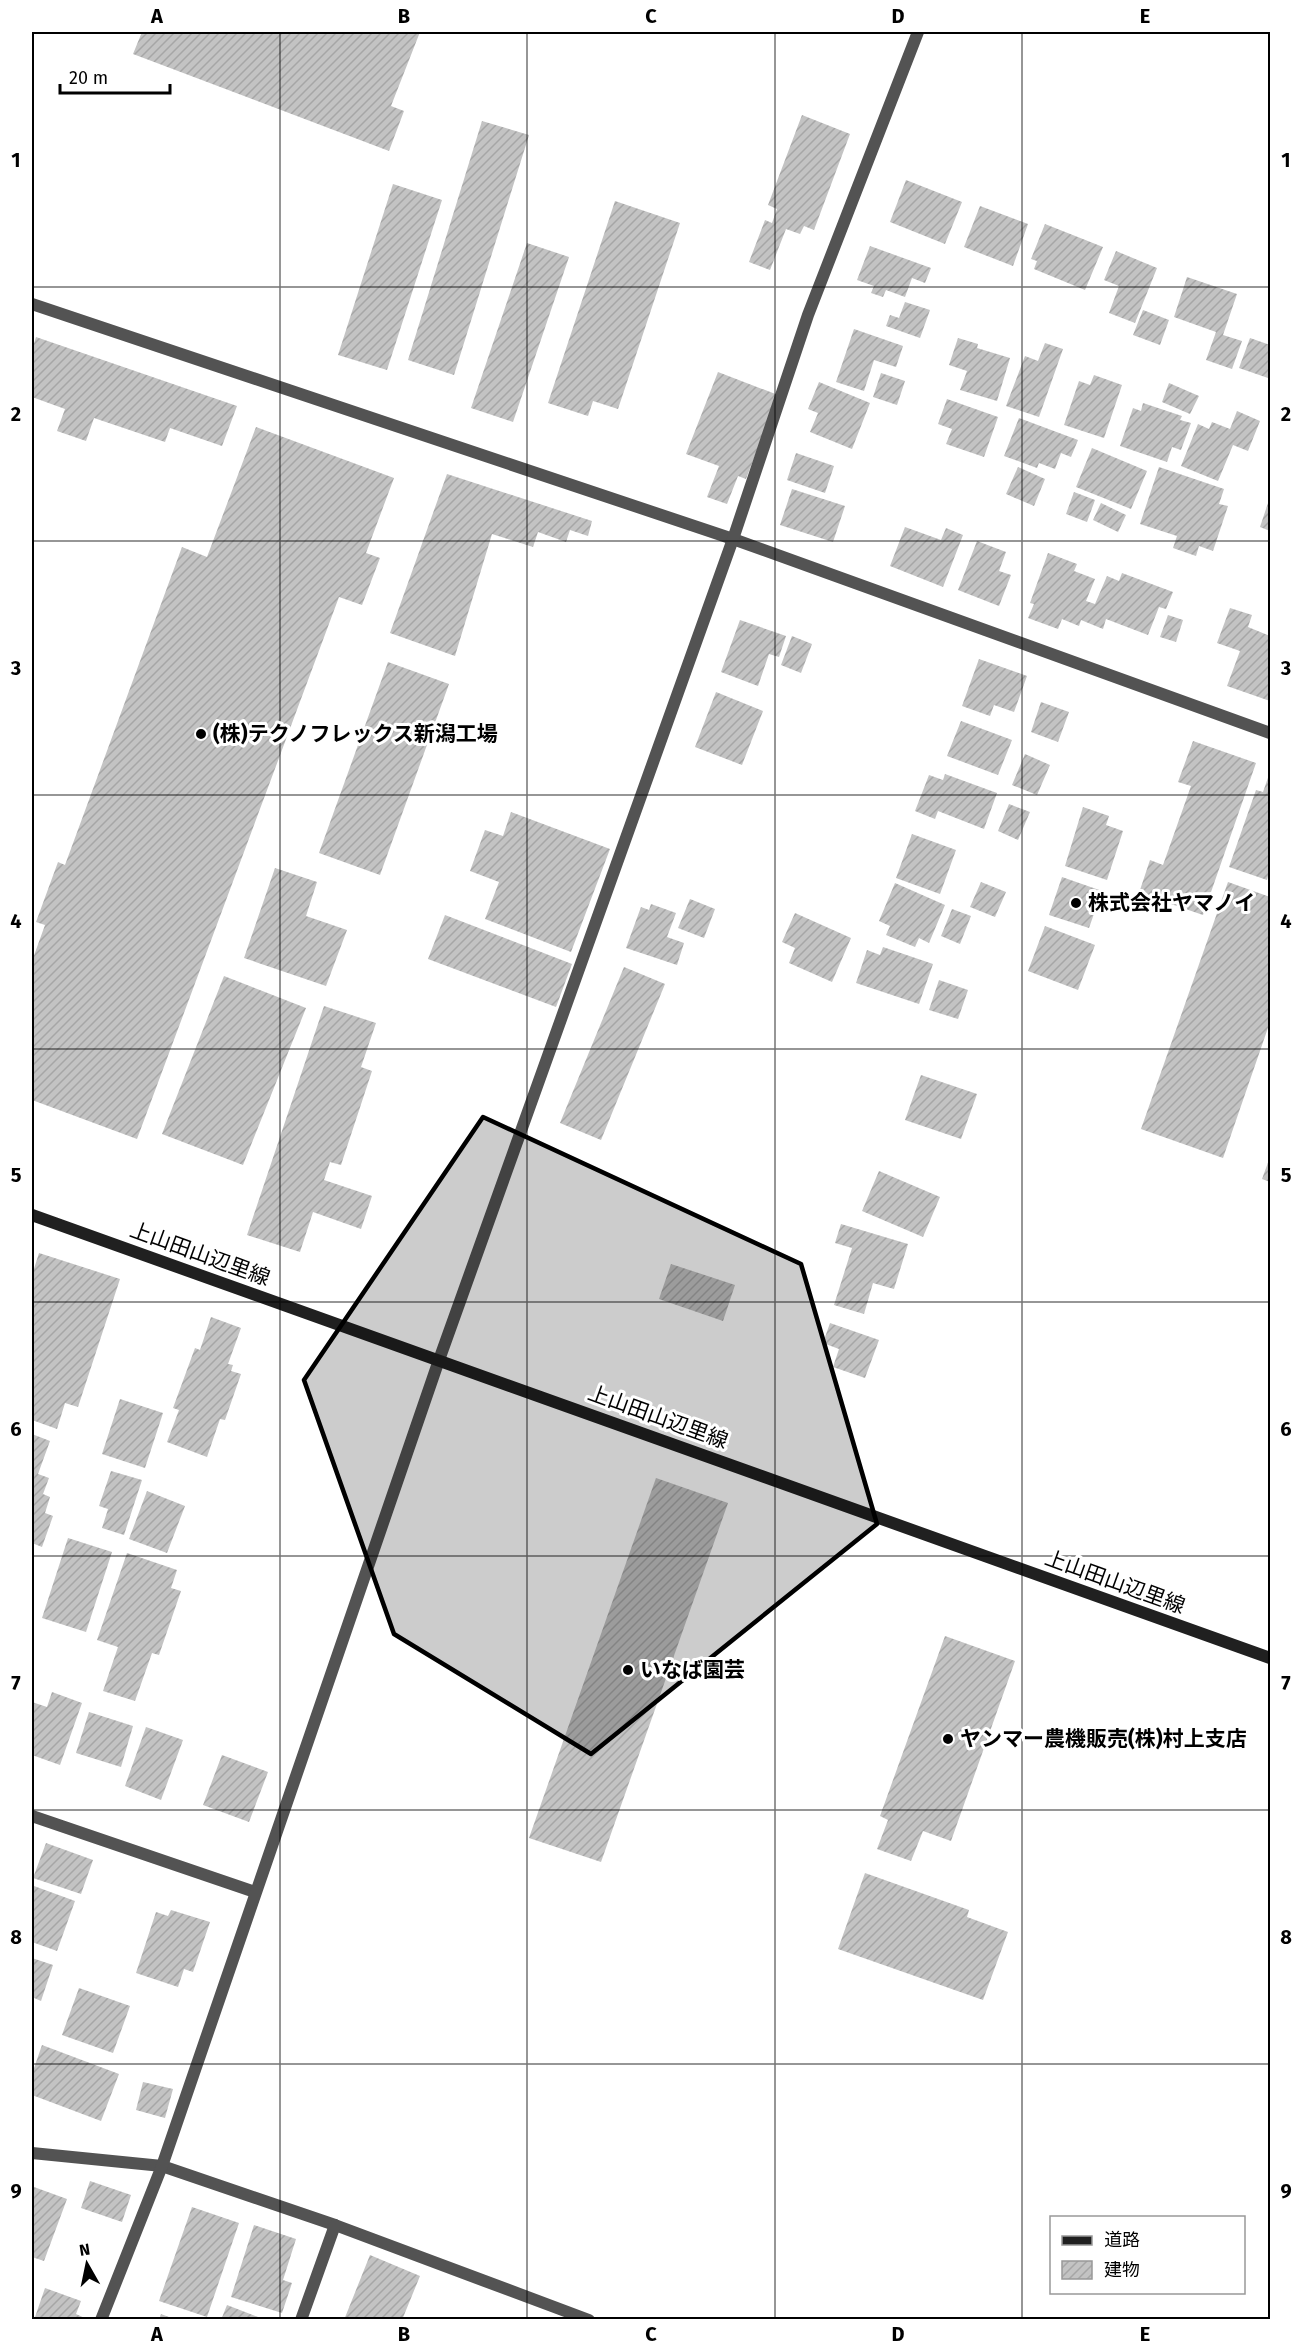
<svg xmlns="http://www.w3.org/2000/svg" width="1302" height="2351" font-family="'Fira Sans','Noto Sans JP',sans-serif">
	<defs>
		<pattern id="building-hatch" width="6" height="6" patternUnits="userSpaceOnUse" patternTransform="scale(1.5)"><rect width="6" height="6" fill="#c3c3c3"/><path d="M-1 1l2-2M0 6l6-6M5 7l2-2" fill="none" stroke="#a6a6a6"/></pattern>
	</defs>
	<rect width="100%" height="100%" fill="#fff"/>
	<!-- building -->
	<g fill="url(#building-hatch)">
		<path d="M 142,32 L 420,32 L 391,106 L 404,111 L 389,151 L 133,54 Z"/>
		<path d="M 802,115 L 850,134 L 814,230 L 804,226 L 800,234 L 786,229 L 770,270 L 749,262 L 765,220 L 772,223 L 777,209 L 768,205 Z"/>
		<path d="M 482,121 L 529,135 L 454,375 L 408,360 Z"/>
		<path d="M 906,180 L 962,202 L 945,244 L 890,222 Z"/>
		<path d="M 393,184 L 442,200 L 387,370 L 338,355 Z"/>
		<path d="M 615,201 L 680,223 L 618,409 L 593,401 L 588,416 L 548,403 Z"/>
		<path d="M 980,206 L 1028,224 L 1013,266 L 964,247 Z"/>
		<path d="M 1045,224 L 1103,247 L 1085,290 L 1034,269 L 1037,261 L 1031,259 Z"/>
		<path d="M 527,243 L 569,257 L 513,422 L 471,408 Z"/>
		<path d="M 870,246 L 931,268 L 925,283 L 912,278 L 905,297 L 886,290 L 883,297 L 871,293 L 874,286 L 857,280 Z"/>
		<path d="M 1116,251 L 1157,268 L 1135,323 L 1109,313 L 1119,286 L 1104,280 Z"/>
		<path d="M 1187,277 L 1237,294 L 1223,335 L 1242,341 L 1232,369 L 1206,360 L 1216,332 L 1174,317 Z"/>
		<path d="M 905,302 L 930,310 L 920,338 L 886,326 L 890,315 L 899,318 Z"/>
		<path d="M 1143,310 L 1169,320 L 1160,345 L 1133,335 Z"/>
		<path d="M 854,329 L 903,346 L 896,367 L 874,360 L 864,391 L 836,382 Z"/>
		<path d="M 36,337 L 237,406 L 222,446 L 170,428 L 165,442 L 94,418 L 86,441 L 57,431 L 65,409 L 32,397 L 32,350 Z"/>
		<path d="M 958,338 L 978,344 L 977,348 L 1010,358 L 997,401 L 960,390 L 967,371 L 949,365 Z"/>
		<path d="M 1250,338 L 1270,345 L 1270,371 L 1268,378 L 1239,368 Z"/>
		<path d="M 1045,343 L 1063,349 L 1039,417 L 1006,406 L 1025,356 L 1038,361 Z"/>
		<path d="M 718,372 L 778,395 L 746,479 L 738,476 L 727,504 L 707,497 L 719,466 L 686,454 Z"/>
		<path d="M 881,373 L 905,381 L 897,405 L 873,397 Z"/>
		<path d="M 1094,375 L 1122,385 L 1104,438 L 1064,425 L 1079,381 L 1090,385 Z"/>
		<path d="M 819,382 L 870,403 L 852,449 L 810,432 L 818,413 L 808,409 Z"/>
		<path d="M 1169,383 L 1199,396 L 1190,414 L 1162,402 Z"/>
		<path d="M 947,399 L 998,417 L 984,457 L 946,444 L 952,429 L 938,424 Z"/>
		<path d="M 1143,403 L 1182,416 L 1180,420 L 1191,423 L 1181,450 L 1172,447 L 1167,462 L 1120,446 L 1133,408 L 1141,411 Z"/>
		<path d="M 1237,411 L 1260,421 L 1248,451 L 1233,445 L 1218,481 L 1181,466 L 1198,424 L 1209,429 L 1212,422 L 1230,429 Z"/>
		<path d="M 1019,418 L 1078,440 L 1071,457 L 1061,453 L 1055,469 L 1039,463 L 1037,468 L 1004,456 Z"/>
		<path d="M 256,427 L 394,478 L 366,553 L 380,558 L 362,605 L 339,597 L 137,1139 L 32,1100 L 32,961 L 45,925 L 36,922 L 58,862 L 65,865 L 182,547 L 207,557 Z"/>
		<path d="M 1092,448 L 1147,471 L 1131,509 L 1076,487 Z"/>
		<path d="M 796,453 L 834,466 L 825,493 L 787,480 Z"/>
		<path d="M 1018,467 L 1045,479 L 1034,506 L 1006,494 Z"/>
		<path d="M 1159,467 L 1224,489 L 1219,504 L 1228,506 L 1213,551 L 1199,546 L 1196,556 L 1173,548 L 1177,536 L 1140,524 Z"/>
		<path d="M 447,474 L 592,521 L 588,536 L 570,530 L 566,542 L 538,532 L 533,547 L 492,534 L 455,656 L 390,633 Z"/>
		<path d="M 792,489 L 845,506 L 833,542 L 780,525 Z"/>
		<path d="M 1074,492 L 1095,500 L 1087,522 L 1066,514 Z"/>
		<path d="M 1270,497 L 1270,531 L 1260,527 Z"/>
		<path d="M 1101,503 L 1126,515 L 1118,532 L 1093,520 Z"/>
		<path d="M 905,527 L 941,540 L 946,528 L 963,535 L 943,587 L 890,566 Z"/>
		<path d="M 977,541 L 1006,552 L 999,571 L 1011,575 L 999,606 L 958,590 Z"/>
		<path d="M 1048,553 L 1077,564 L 1074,571 L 1095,579 L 1086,601 L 1095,604 L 1107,576 L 1119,581 L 1122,573 L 1173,592 L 1166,609 L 1159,607 L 1148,635 L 1106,619 L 1103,629 L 1081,620 L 1079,626 L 1062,619 L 1058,629 L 1028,618 L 1034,604 L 1030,603 Z"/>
		<path d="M 1230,608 L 1252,615 L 1248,627 L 1270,636 L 1270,701 L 1227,686 L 1240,651 L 1217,643 Z"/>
		<path d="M 1168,615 L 1183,620 L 1176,642 L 1160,637 Z"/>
		<path d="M 740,620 L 786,636 L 779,657 L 769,654 L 758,686 L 721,672 Z"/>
		<path d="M 792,636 L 812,644 L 801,673 L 781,665 Z"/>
		<path d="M 979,659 L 1027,676 L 1014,712 L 994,705 L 990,716 L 962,706 Z"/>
		<path d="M 388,662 L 449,684 L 380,875 L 319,853 Z"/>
		<path d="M 716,692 L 763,711 L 742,765 L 695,747 Z"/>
		<path d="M 1041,702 L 1069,712 L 1058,742 L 1031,732 Z"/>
		<path d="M 961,721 L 1012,740 L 998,775 L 947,756 Z"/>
		<path d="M 1193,741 L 1256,763 L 1203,915 L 1139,893 L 1150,860 L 1163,865 L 1191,786 L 1178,782 Z"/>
		<path d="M 1025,754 L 1050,765 L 1037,795 L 1012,785 Z"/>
		<path d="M 1270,772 L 1270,869 L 1267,880 L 1229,867 L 1256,790 L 1263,792 Z"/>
		<path d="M 945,774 L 997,793 L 984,829 L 938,811 L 935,819 L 915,811 L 929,775 L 943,780 Z"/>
		<path d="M 1009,804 L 1030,812 L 1018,840 L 998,831 Z"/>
		<path d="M 1083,807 L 1109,816 L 1106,825 L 1123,831 L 1107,880 L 1065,866 Z"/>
		<path d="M 511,812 L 610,849 L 571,952 L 485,919 L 499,882 L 470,871 L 485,830 L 503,836 Z"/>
		<path d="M 912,834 L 956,850 L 940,894 L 896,878 Z"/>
		<path d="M 275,868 L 317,882 L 306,916 L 347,930 L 326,986 L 244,958 Z"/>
		<path d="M 1062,877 L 1102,891 L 1089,928 L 1049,915 Z"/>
		<path d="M 981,882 L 1006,892 L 995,917 L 970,907 Z"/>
		<path d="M 1228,882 L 1270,897 L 1270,1022 L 1223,1158 L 1141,1129 Z"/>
		<path d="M 895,883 L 945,905 L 929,943 L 919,938 L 915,947 L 886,935 L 890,926 L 879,921 Z"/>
		<path d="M 690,899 L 715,909 L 704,938 L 678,928 Z"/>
		<path d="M 651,904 L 676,913 L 667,937 L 684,943 L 677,965 L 626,948 L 641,907 L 649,910 Z"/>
		<path d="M 952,909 L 971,916 L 960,944 L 941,936 Z"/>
		<path d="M 795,913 L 851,938 L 832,982 L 789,963 L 795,948 L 782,942 Z"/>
		<path d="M 445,915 L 572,964 L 556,1007 L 428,959 Z"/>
		<path d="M 1045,926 L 1095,945 L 1078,990 L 1028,971 Z"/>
		<path d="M 883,947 L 933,964 L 919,1004 L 856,983 L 867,950 L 880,955 Z"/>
		<path d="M 624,967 L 665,984 L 601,1140 L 560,1123 Z"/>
		<path d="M 224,976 L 306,1008 L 243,1165 L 162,1134 Z"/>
		<path d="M 939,980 L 968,990 L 958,1019 L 929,1010 Z"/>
		<path d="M 324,1006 L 376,1023 L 361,1067 L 372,1071 L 341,1165 L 330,1162 L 324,1180 L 372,1196 L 361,1229 L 313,1212 L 300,1252 L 247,1235 Z"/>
		<path d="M 921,1075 L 977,1094 L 961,1139 L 905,1120 Z"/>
		<path d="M 1270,1157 L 1270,1182 L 1262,1179 Z"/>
		<path d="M 879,1171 L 940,1197 L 923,1237 L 862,1211 Z"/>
		<path d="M 841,1224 L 908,1244 L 894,1289 L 873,1283 L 864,1314 L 834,1305 L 852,1248 L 835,1243 Z"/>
		<path d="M 39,1253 L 120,1279 L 78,1407 L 65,1403 L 57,1429 L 32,1420 L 32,1275 Z"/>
		<path d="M 671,1264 L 735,1285 L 723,1321 L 659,1299 Z"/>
		<path d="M 211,1317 L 241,1328 L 228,1364 L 233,1365 L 231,1371 L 241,1374 L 225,1420 L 220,1419 L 207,1457 L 167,1442 L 179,1410 L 173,1408 L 195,1348 L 200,1350 Z"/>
		<path d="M 830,1323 L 879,1340 L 865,1378 L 833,1367 L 839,1349 L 823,1343 Z"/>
		<path d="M 120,1399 L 163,1413 L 145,1468 L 102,1454 Z"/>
		<path d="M 32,1434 L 50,1441 L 38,1474 L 49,1478 L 43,1494 L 50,1497 L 45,1513 L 53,1516 L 42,1547 L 32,1543 Z"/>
		<path d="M 111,1471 L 142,1480 L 124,1535 L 102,1528 L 108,1509 L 99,1506 Z"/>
		<path d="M 656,1478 L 728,1503 L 601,1862 L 529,1838 Z"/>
		<path d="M 147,1491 L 185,1506 L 167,1553 L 129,1539 Z"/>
		<path d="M 68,1538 L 112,1552 L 86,1632 L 42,1618 Z"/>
		<path d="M 127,1553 L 177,1570 L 171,1588 L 181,1591 L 159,1655 L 152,1653 L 135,1701 L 103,1691 L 118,1647 L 97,1640 Z"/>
		<path d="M 945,1636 L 1015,1661 L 951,1841 L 923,1831 L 911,1861 L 877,1849 L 888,1820 L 880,1816 Z"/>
		<path d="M 52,1692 L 82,1703 L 60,1765 L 32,1755 L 32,1702 L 47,1707 Z"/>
		<path d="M 89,1712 L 133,1726 L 121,1767 L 76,1753 Z"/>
		<path d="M 146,1727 L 183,1740 L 161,1800 L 125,1786 Z"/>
		<path d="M 222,1755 L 268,1772 L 249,1822 L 203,1805 Z"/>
		<path d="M 46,1843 L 93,1860 L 81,1894 L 33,1878 Z"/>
		<path d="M 865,1873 L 969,1910 L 967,1917 L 1008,1932 L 983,2000 L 838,1949 Z"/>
		<path d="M 34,1886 L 75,1901 L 57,1951 L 32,1942 L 32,1894 Z"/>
		<path d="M 171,1910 L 210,1922 L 193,1972 L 184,1969 L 178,1987 L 136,1973 L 156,1912 L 168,1916 Z"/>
		<path d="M 32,1958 L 53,1965 L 41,2001 L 32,1997 Z"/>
		<path d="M 79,1988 L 130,2006 L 113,2053 L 62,2035 Z"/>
		<path d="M 42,2045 L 119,2074 L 101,2121 L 32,2095 L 32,2074 Z"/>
		<path d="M 143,2082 L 173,2089 L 165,2118 L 136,2110 Z"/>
		<path d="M 90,2181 L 131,2195 L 122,2222 L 81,2208 Z"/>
		<path d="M 34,2187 L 67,2199 L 44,2261 L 32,2257 L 32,2194 Z"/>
		<path d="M 192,2207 L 239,2223 L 207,2317 L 159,2301 Z"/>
		<path d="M 254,2225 L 296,2239 L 283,2280 L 292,2283 L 282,2313 L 231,2297 Z"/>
		<path d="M 370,2255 L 420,2276 L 402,2320 L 344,2320 Z"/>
		<path d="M 45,2288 L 81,2301 L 76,2314 L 89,2320 L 34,2320 Z"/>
		<path d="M 227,2305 L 263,2319 L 263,2320 L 221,2320 Z"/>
		<path d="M 161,2314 L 174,2319 L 173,2320 L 159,2320 Z"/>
	</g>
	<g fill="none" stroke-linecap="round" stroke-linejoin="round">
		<!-- minor -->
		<g stroke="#535353" stroke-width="12">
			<path d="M 32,304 L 733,539 L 1270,733"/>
			<path d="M 32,1816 L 255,1892"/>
			<path d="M 32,2153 L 162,2166 L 335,2225 L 589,2320"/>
			<path d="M 101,2320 L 162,2166 L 439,1360 L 733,539 L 808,315 L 918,32"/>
			<path d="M 301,2320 L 335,2225"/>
		</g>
		<!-- secondary -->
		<path stroke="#202020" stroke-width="12" d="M 32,1215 L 1270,1658"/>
	</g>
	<!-- marked area -->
	<path fill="#000" fill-opacity="0.2" stroke="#000" stroke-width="4.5" stroke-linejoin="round" d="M 483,1117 L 801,1264 L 877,1524 L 591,1754 L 394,1634 L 304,1380 Z"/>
	<!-- grid -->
	<path fill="none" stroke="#000" stroke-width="1.5" stroke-opacity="0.55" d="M 280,32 L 280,2320M 527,32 L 527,2320M 775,32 L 775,2320M 1022,32 L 1022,2320M 32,287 L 1270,287M 32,541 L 1270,541M 32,795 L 1270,795M 32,1049 L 1270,1049M 32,1302 L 1270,1302M 32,1556 L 1270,1556M 32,1810 L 1270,1810M 32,2064 L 1270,2064"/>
	<!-- markers -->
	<g fill="#000" stroke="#fff" stroke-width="2">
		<circle cx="201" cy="734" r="6"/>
		<circle cx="1076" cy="903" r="6"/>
		<circle cx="628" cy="1670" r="6"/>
		<circle cx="948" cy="1739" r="6"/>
	</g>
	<g text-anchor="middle" stroke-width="6" stroke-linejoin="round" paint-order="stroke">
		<!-- poi labels -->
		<g font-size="21" font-weight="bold" fill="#000" stroke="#fff" text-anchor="start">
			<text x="213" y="741">(株)テクノフレックス新潟工場</text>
			<text x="1088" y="910">株式会社ヤマノイ</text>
			<text x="640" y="1677">いなば園芸</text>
			<text x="960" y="1746">ヤンマー農機販売(株)村上支店</text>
		</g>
		<!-- street labels -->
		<g font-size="21" fill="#000" stroke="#fff">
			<text transform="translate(200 1254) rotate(20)" y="7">上山田山辺里線</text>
			<text transform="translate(658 1417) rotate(20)" y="7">上山田山辺里線</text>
			<text transform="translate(1115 1582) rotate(20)" y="7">上山田山辺里線</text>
		</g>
	</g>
	<!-- border -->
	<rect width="1302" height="2351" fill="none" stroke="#ffffff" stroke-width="66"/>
	<!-- legend -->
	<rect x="1050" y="2216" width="195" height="78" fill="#ffffff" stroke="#999999" stroke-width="1.5"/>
	<rect x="1062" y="2236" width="30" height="9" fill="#202020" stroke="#999999" stroke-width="1.5"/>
	<text x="1104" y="2246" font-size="18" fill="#000000">道路</text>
	<rect x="1062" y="2261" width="30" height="18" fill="url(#building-hatch)" stroke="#999999" stroke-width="1.5"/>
	<text x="1104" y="2276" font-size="18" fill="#000000">建物</text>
	<!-- north arrow -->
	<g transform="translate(87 2264) rotate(351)" stroke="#ffffff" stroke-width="4.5" paint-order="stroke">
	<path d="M0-4.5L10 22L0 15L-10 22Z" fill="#000000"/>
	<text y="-9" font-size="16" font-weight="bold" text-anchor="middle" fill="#000000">N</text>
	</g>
	<!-- scale -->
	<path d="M60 84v9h110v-9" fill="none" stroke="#000000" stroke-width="3"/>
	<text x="69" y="84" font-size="18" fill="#000000" stroke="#ffffff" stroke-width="4.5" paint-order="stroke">20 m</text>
	<rect x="33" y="33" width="1236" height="2285" fill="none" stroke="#000" stroke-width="2"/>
	<g font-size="20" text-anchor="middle" font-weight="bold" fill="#000">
		<text x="157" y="23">A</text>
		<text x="404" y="23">B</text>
		<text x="651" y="23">C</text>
		<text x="898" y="23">D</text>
		<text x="1145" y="23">E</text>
		<text x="16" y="167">1</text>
		<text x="1286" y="167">1</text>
		<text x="16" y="421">2</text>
		<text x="1286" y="421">2</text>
		<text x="16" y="675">3</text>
		<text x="1286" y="675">3</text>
		<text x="16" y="928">4</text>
		<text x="1286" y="928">4</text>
		<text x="16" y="1182">5</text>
		<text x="1286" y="1182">5</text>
		<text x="16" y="1436">6</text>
		<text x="1286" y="1436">6</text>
		<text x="16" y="1690">7</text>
		<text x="1286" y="1690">7</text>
		<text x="16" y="1944">8</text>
		<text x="1286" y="1944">8</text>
		<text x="16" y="2198">9</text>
		<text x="1286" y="2198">9</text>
		<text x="157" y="2341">A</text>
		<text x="404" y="2341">B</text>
		<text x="651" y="2341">C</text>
		<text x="898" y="2341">D</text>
		<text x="1145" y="2341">E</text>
	</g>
</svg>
